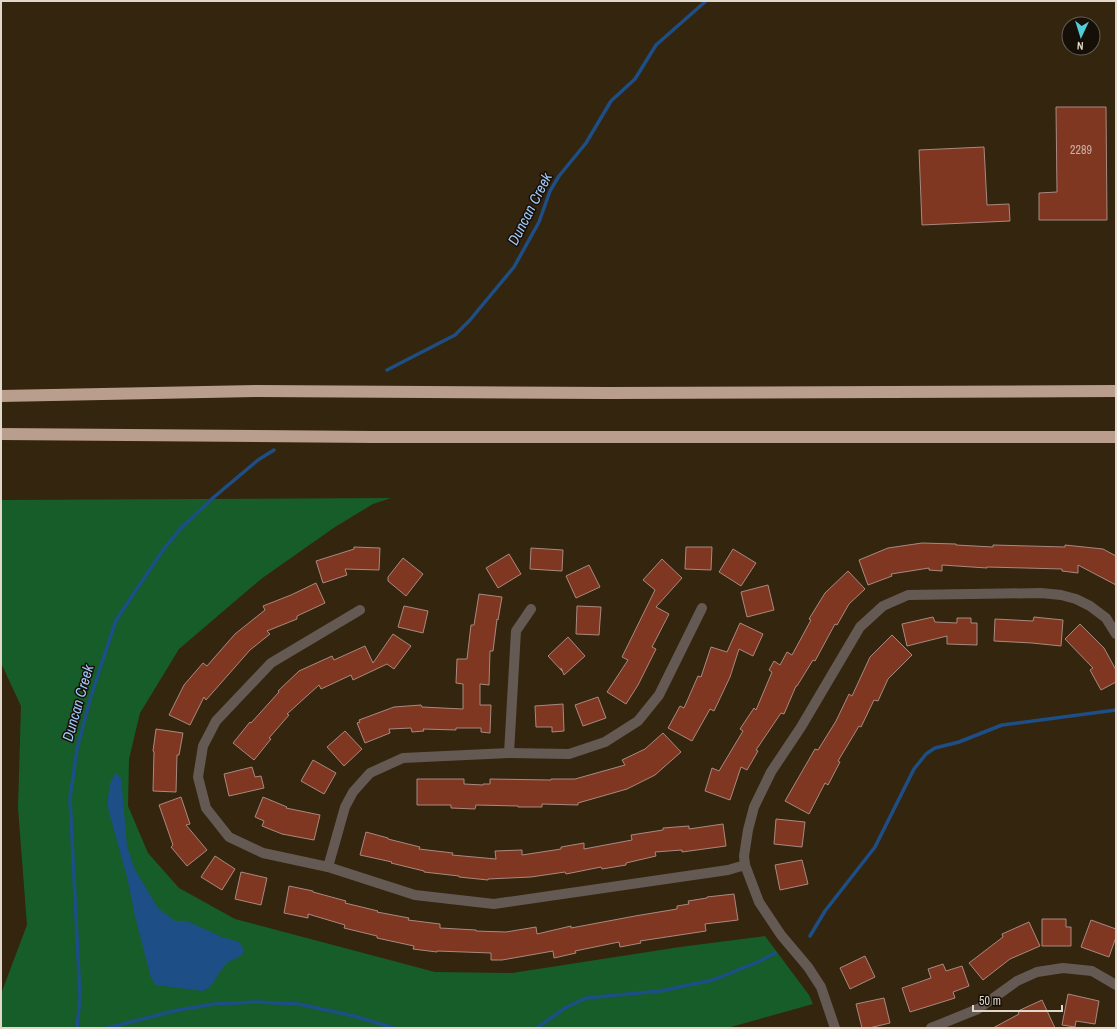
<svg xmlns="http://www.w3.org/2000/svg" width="1117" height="1029" font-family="'Archivo Narrow',sans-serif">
	<rect width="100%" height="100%" fill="#34250f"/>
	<!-- forest -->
	<path fill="#175d29" d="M 391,498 L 373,504 L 335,527 L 261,579 L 179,649 L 140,713 L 129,759 L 128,806 L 148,853 L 179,888 L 235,919 L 435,972 L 512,973 L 680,947 L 765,936 L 809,995 L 813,1004 L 731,1027 L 717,1028 L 1,1028 L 1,994 L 27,925 L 18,808 L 21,706 L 1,663 L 1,500 Z"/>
	<!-- water -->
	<path fill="#1d4e86" d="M 117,774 L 121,778 L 127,846 L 134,868 L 158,908 L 175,921 L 187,921 L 222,937 L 239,942 L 244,950 L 242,955 L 227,963 L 219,973 L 211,986 L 203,991 L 156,985 L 151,978 L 135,916 L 127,877 L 107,805 L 110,784 L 114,775 Z"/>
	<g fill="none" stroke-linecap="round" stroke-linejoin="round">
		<!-- stream -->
		<g stroke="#1d4e86" stroke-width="3.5">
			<path d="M 387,370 L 455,335 L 470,320 L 514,267 L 539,222 L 550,191 L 559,176 L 586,143 L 611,101 L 635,79 L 656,45 L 706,1"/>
			<path d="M 810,936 L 825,911 L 875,847 L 914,769 L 926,754 L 935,748 L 959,742 L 1002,725 L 1116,710"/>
			<path d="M 77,1028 L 80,997 L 70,798 L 77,749 L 91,696 L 116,620 L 163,550 L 181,528 L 214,497 L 258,460 L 274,450"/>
			<path d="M 107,1028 L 178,1010 L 214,1004 L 256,1002 L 299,1004 L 354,1016 L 394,1028"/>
			<path d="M 537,1028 L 565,1008 L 586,998 L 660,991 L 713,980 L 758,962 L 775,953"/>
		</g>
	</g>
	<!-- building -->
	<g fill="#803722" stroke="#a8897f">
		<path d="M 1056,107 L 1106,107 L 1107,220 L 1039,220 L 1039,193 L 1057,192 Z"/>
		<path d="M 984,147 L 987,205 L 1009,204 L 1010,221 L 922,225 L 919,150 Z"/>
		<path d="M 922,543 L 956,544 L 956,545 L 993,547 L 993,545 L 1065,547 L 1065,545 L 1103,549 L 1116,556 L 1116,585 L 1078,565 L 1078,573 L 1062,571 L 1062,569 L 987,567 L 987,568 L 942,565 L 942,571 L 929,570 L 929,568 L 891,574 L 892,576 L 868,585 L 859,560 L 888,548 Z"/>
		<path d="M 354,547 L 380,548 L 379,570 L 345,569 L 347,575 L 323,583 L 316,561 L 354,549 Z"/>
		<path d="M 686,547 L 712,547 L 711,570 L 685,569 Z"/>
		<path d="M 531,548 L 563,550 L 562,571 L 530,569 Z"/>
		<path d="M 733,549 L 756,563 L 741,586 L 719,572 Z"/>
		<path d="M 509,554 L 521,574 L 498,588 L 486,568 Z"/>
		<path d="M 403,558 L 423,574 L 406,596 L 388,581 L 388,577 Z"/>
		<path d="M 662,559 L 682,578 L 656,607 L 669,614 L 652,647 L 656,649 L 638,685 L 626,704 L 607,692 L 628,660 L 622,657 L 655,590 L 643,580 Z"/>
		<path d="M 589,565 L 600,587 L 576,598 L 566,576 Z"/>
		<path d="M 848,571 L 865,589 L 849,604 L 837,625 L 835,624 L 815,661 L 813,660 L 797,686 L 796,686 L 784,714 L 781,713 L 756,750 L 758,751 L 747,770 L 741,767 L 730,800 L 705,791 L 712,768 L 719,771 L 743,731 L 740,729 L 754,708 L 756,710 L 772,672 L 769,670 L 774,661 L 780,665 L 787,652 L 792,655 L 811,620 L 809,619 L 825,593 Z"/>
		<path d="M 316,583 L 325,603 L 297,616 L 297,619 L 267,631 L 270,634 L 250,650 L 206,700 L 204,697 L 190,725 L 169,715 L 184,685 L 203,663 L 207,666 L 235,634 L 265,610 L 263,606 L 291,595 Z"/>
		<path d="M 768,585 L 774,610 L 747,617 L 741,592 Z"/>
		<path d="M 479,594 L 502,597 L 498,620 L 497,619 L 493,651 L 490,651 L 489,685 L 480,684 L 480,705 L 491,705 L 490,733 L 481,732 L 481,728 L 456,728 L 456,730 L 423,729 L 424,731 L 412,732 L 411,728 L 389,729 L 390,733 L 365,743 L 357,723 L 360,722 L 359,720 L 394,707 L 421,705 L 422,707 L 463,709 L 463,684 L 456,683 L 457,659 L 467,659 L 471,625 L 474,625 Z"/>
		<path d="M 404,606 L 428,611 L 423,633 L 398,627 Z"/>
		<path d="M 577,606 L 601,607 L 599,635 L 576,634 Z"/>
		<path d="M 933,617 L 935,622 L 957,623 L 957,618 L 971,618 L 971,623 L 977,623 L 977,645 L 947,644 L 947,636 L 907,646 L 902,624 Z"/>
		<path d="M 1034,617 L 1063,620 L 1061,646 L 1032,643 L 994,641 L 995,619 L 1033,621 Z"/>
		<path d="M 740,623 L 763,634 L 753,656 L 739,649 L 730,677 L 714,711 L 710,709 L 692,741 L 668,728 L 680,706 L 684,708 L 698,676 L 701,677 L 711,647 L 727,652 Z"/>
		<path d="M 1080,624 L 1104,648 L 1116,670 L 1116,682 L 1101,690 L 1090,670 L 1093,668 L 1065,639 Z"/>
		<path d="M 393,634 L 411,646 L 394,669 L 387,664 L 353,680 L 351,675 L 321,689 L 319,685 L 287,714 L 289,715 L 269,738 L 271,739 L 254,760 L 233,743 L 250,722 L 251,723 L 279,692 L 278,691 L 299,671 L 332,656 L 334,660 L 365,646 L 373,663 Z"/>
		<path d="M 892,635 L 912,655 L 888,679 L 878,701 L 874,700 L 861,727 L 859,726 L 838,761 L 840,762 L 828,785 L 825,783 L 809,814 L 785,801 L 815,749 L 818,750 L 836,721 L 849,694 L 852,696 L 870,657 Z"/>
		<path d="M 568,637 L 585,656 L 564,675 L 561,668 L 562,671 L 548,656 Z"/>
		<path d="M 598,697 L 606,718 L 583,726 L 575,705 Z"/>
		<path d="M 563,704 L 564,731 L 552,732 L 552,727 L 536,727 L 535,706 Z"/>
		<path d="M 156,729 L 183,733 L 179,755 L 177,755 L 176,792 L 153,791 L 154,752 L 153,751 Z"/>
		<path d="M 345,731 L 362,749 L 344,766 L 327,747 Z"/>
		<path d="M 663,733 L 681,752 L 655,775 L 627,789 L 578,803 L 578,805 L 542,804 L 542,807 L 518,807 L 518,806 L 476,805 L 475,809 L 451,808 L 451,805 L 417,805 L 417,779 L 464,779 L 464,784 L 483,785 L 483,784 L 490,784 L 490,779 L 551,780 L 551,779 L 575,779 L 625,765 L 622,760 L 645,749 Z"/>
		<path d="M 313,760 L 336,773 L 324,794 L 301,781 Z"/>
		<path d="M 252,767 L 255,777 L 261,776 L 264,788 L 229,796 L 224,774 Z"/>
		<path d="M 181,797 L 190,824 L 186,825 L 207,850 L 187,866 L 171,847 L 173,845 L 159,805 Z"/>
		<path d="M 263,797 L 287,807 L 286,808 L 320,815 L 314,840 L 282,834 L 262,826 L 264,821 L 255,817 Z"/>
		<path d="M 776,819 L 805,822 L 802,847 L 774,844 Z"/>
		<path d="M 723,824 L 726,846 L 682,852 L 682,850 L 655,852 L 656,856 L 626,863 L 626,865 L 602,869 L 601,867 L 566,874 L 565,872 L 531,877 L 488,879 L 488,880 L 459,877 L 459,876 L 424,872 L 424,871 L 391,863 L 392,862 L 360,855 L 366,832 L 388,838 L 388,839 L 420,847 L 419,849 L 453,853 L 452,855 L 496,859 L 495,851 L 522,850 L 522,855 L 561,849 L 561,847 L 584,843 L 584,849 L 632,840 L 631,835 L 663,830 L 663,828 L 689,826 L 689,829 Z"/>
		<path d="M 215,856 L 235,869 L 222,890 L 201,877 Z"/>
		<path d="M 802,860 L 808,884 L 780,890 L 775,865 Z"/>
		<path d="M 241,872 L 267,878 L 261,905 L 235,899 Z"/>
		<path d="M 289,886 L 313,891 L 313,892 L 346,901 L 345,903 L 378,911 L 377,912 L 409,918 L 408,920 L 440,924 L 440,928 L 476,930 L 476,931 L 506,932 L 536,927 L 537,934 L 571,926 L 571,928 L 635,916 L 677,909 L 677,906 L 689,904 L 688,901 L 707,898 L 707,897 L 734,894 L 738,920 L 705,924 L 706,931 L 640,941 L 641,943 L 620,947 L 619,942 L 575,951 L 576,953 L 554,958 L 553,951 L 502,960 L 491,960 L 491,953 L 437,951 L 437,952 L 413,949 L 414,946 L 377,938 L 377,936 L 344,928 L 345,925 L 308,914 L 308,918 L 284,913 Z"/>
		<path d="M 1042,919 L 1066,919 L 1066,927 L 1071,927 L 1071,946 L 1042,946 Z"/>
		<path d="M 1091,920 L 1116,929 L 1116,937 L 1109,957 L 1081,947 Z"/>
		<path d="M 1029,922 L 1040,946 L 1010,959 L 983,980 L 969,963 L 1003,937 L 1002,934 Z"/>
		<path d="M 865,956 L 875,977 L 850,989 L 840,968 Z"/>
		<path d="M 943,964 L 946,971 L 962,966 L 969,986 L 953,992 L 955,998 L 910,1012 L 902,988 L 931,978 L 928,969 Z"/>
		<path d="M 1068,994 L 1099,1001 L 1095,1024 L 1076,1021 L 1075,1027 L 1062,1025 Z"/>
		<path d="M 884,998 L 890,1023 L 869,1028 L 862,1028 L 856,1004 Z"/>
		<path d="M 1042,1000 L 1055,1028 L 993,1028 L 1019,1014 L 1018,1011 Z"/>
	</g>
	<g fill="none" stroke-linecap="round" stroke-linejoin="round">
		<!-- minor -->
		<g stroke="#655a53" stroke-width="10">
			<path d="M 360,610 L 271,663 L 216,721 L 203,746 L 198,777 L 206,808 L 229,837 L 263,853 L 328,867 L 415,895 L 494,904 L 728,870 L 745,865 L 759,902 L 781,935 L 808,967 L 821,987 L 835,1028"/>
			<path d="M 509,753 L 569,754 L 605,742 L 638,721 L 659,695 L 702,608"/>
			<path d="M 745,865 L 744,856 L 748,830 L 754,807 L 771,772 L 801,727 L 860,627 L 883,606 L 908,595 L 1041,593 L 1061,595 L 1076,599 L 1090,606 L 1106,618 L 1116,634"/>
			<path d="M 328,867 L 345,807 L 353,792 L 370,773 L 403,758 L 509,753 L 516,631 L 531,609"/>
			<path d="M 931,1028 L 978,1009 L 1017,981 L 1037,972 L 1063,968 L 1092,971 L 1116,985"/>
		</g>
		<!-- motorway -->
		<g stroke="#ba9e8d" stroke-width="12">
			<path d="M 1,396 L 256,391 L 608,393 L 1116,391"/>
			<path d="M 1,434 L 374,437 L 1116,437"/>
		</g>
	</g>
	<g text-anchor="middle" stroke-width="3" stroke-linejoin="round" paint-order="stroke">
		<!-- number labels -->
		<g font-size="12" fill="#c9afa0">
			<text x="1081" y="154">2289</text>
		</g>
		<!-- water labels -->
		<g font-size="15" font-style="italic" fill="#9fc7f9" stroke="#160f07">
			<text transform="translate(530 209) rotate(-63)" y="5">Duncan Creek</text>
			<text transform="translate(78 703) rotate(-74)" y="5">Duncan Creek</text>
		</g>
	</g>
	<!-- border -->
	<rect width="1117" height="1029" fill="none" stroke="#e1d7ca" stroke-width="4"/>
	<!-- north arrow -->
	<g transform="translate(1081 36) rotate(184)"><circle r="19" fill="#160f07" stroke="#675f55"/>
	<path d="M0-3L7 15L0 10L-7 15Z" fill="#52ccd6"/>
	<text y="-6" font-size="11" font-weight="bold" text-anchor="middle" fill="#e1d7ca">N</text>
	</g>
	<!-- scale -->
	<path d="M973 1005v6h89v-6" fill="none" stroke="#e1d7ca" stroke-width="2"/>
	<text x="979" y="1005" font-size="12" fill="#e1d7ca" stroke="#160f07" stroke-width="3" paint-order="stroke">50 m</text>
</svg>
